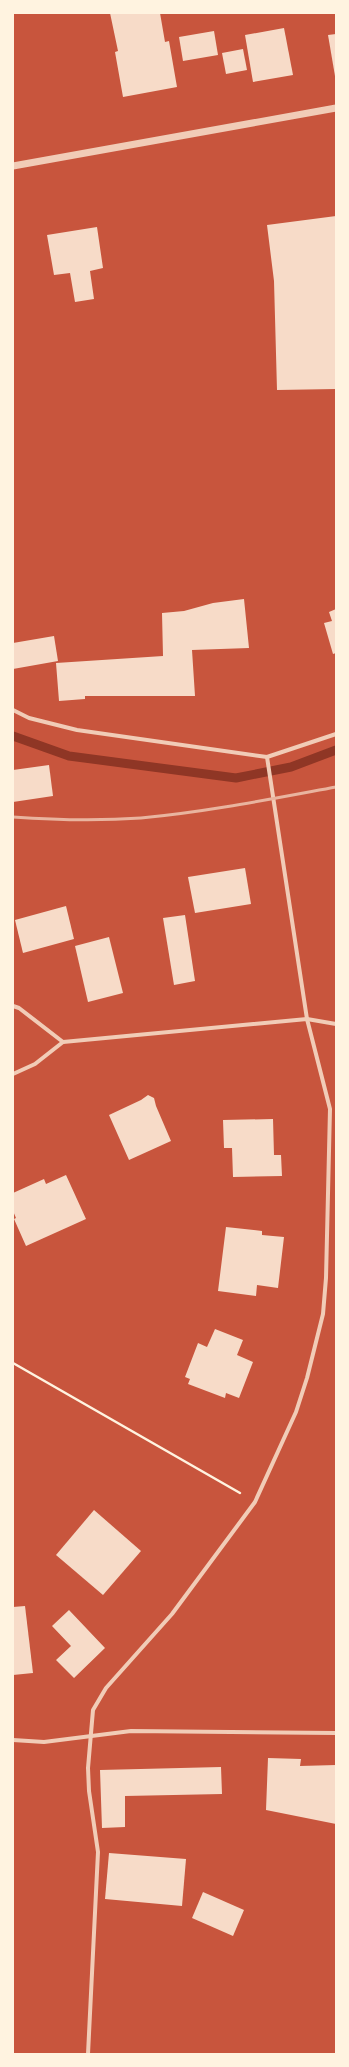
<svg xmlns="http://www.w3.org/2000/svg" width="349" height="2067" font-family="Poppins,sans-serif">
	<rect width="100%" height="100%" fill="#c8553d"/>
	<g fill="none" stroke-linecap="round" stroke-linejoin="round">
		<!-- stream -->
		<path stroke="#8f3625" stroke-width="9" d="M 13,736 L 69,756 L 236,778 L 291,767 L 336,750"/>
	</g>
	<!-- building -->
	<g fill="#f7dbc8">
		<path d="M 110,13 L 160,13 L 165,42 L 169,41 L 177,87 L 123,97 L 115,52 L 118,51 Z"/>
		<path d="M 284,28 L 293,75 L 253,82 L 245,35 Z"/>
		<path d="M 214,31 L 218,55 L 183,61 L 179,37 Z"/>
		<path d="M 336,34 L 336,76 L 335,76 L 328,35 Z"/>
		<path d="M 243,49 L 247,70 L 226,74 L 222,53 Z"/>
		<path d="M 336,216 L 336,389 L 277,390 L 274,281 L 267,225 Z"/>
		<path d="M 97,227 L 103,268 L 90,271 L 94,299 L 75,302 L 70,273 L 54,275 L 47,235 Z"/>
		<path d="M 244,599 L 249,648 L 192,650 L 195,696 L 85,696 L 85,699 L 59,701 L 56,663 L 163,656 L 162,613 L 184,611 L 213,603 Z"/>
		<path d="M 336,609 L 336,653 L 333,654 L 324,623 L 332,621 L 329,612 Z"/>
		<path d="M 54,636 L 58,661 L 13,669 L 13,643 Z"/>
		<path d="M 49,765 L 53,796 L 13,802 L 13,770 Z"/>
		<path d="M 245,868 L 251,904 L 195,913 L 188,877 Z"/>
		<path d="M 66,906 L 74,939 L 23,953 L 15,920 Z"/>
		<path d="M 185,915 L 195,981 L 174,985 L 163,918 Z"/>
		<path d="M 109,937 L 123,993 L 88,1002 L 75,946 Z"/>
		<path d="M 148,1095 L 154,1098 L 156,1106 L 171,1141 L 129,1160 L 109,1115 L 141,1100 Z"/>
		<path d="M 273,1119 L 274,1155 L 281,1155 L 282,1176 L 233,1177 L 232,1148 L 224,1148 L 223,1120 Z"/>
		<path d="M 66,1175 L 86,1219 L 26,1246 L 14,1219 L 16,1218 L 13,1211 L 13,1193 L 44,1179 L 46,1184 Z"/>
		<path d="M 226,1227 L 262,1231 L 262,1235 L 284,1237 L 278,1288 L 257,1285 L 256,1296 L 218,1291 Z"/>
		<path d="M 215,1329 L 243,1340 L 237,1355 L 253,1362 L 239,1398 L 226,1393 L 225,1398 L 188,1384 L 190,1379 L 185,1377 L 198,1343 L 207,1347 Z"/>
		<path d="M 94,1510 L 141,1551 L 103,1595 L 56,1555 Z"/>
		<path d="M 25,1606 L 33,1673 L 13,1675 L 13,1607 Z"/>
		<path d="M 69,1610 L 105,1648 L 74,1678 L 56,1660 L 71,1646 L 52,1626 Z"/>
		<path d="M 268,1758 L 301,1759 L 300,1766 L 336,1765 L 336,1824 L 266,1810 Z"/>
		<path d="M 221,1767 L 222,1794 L 125,1796 L 125,1827 L 102,1828 L 100,1770 Z"/>
		<path d="M 109,1853 L 186,1859 L 182,1906 L 105,1899 Z"/>
		<path d="M 203,1892 L 244,1910 L 233,1936 L 192,1918 Z"/>
	</g>
	<g fill="none" stroke-linecap="round" stroke-linejoin="round">
		<!-- path -->
		<path stroke="#fff3e0" stroke-width="2.5" d="M 13,1363 L 240,1493"/>
		<!-- minor -->
		<g stroke="#f1ccb7" stroke-width="4">
			<path d="M 13,710 L 29,718 L 77,730 L 267,757 L 336,734"/>
			<path d="M 13,1006 L 19,1008 L 63,1042"/>
			<path d="M 13,1074 L 35,1064 L 63,1042 L 307,1019 L 336,1024"/>
			<path d="M 13,1740 L 44,1742 L 131,1731 L 336,1733"/>
			<path d="M 88,2054 L 98,1852 L 89,1791 L 88,1768 L 93,1710 L 106,1688 L 172,1614 L 255,1502 L 296,1412 L 307,1378 L 323,1314 L 326,1278 L 330,1109 L 307,1019 L 267,757"/>
		</g>
		<!-- tertiary -->
		<path stroke="#f1ccb7" stroke-width="7" d="M 13,166 L 336,108"/>
		<!-- rail -->
		<path stroke="#e9b49f" stroke-width="3" d="M 13,817 C 55,820 99,821 141,818 C 206,812 271,799 336,787"/>
	</g>
	<!-- border -->
	<rect width="349" height="2067" fill="none" stroke="#fff3e0" stroke-width="28"/>
</svg>
